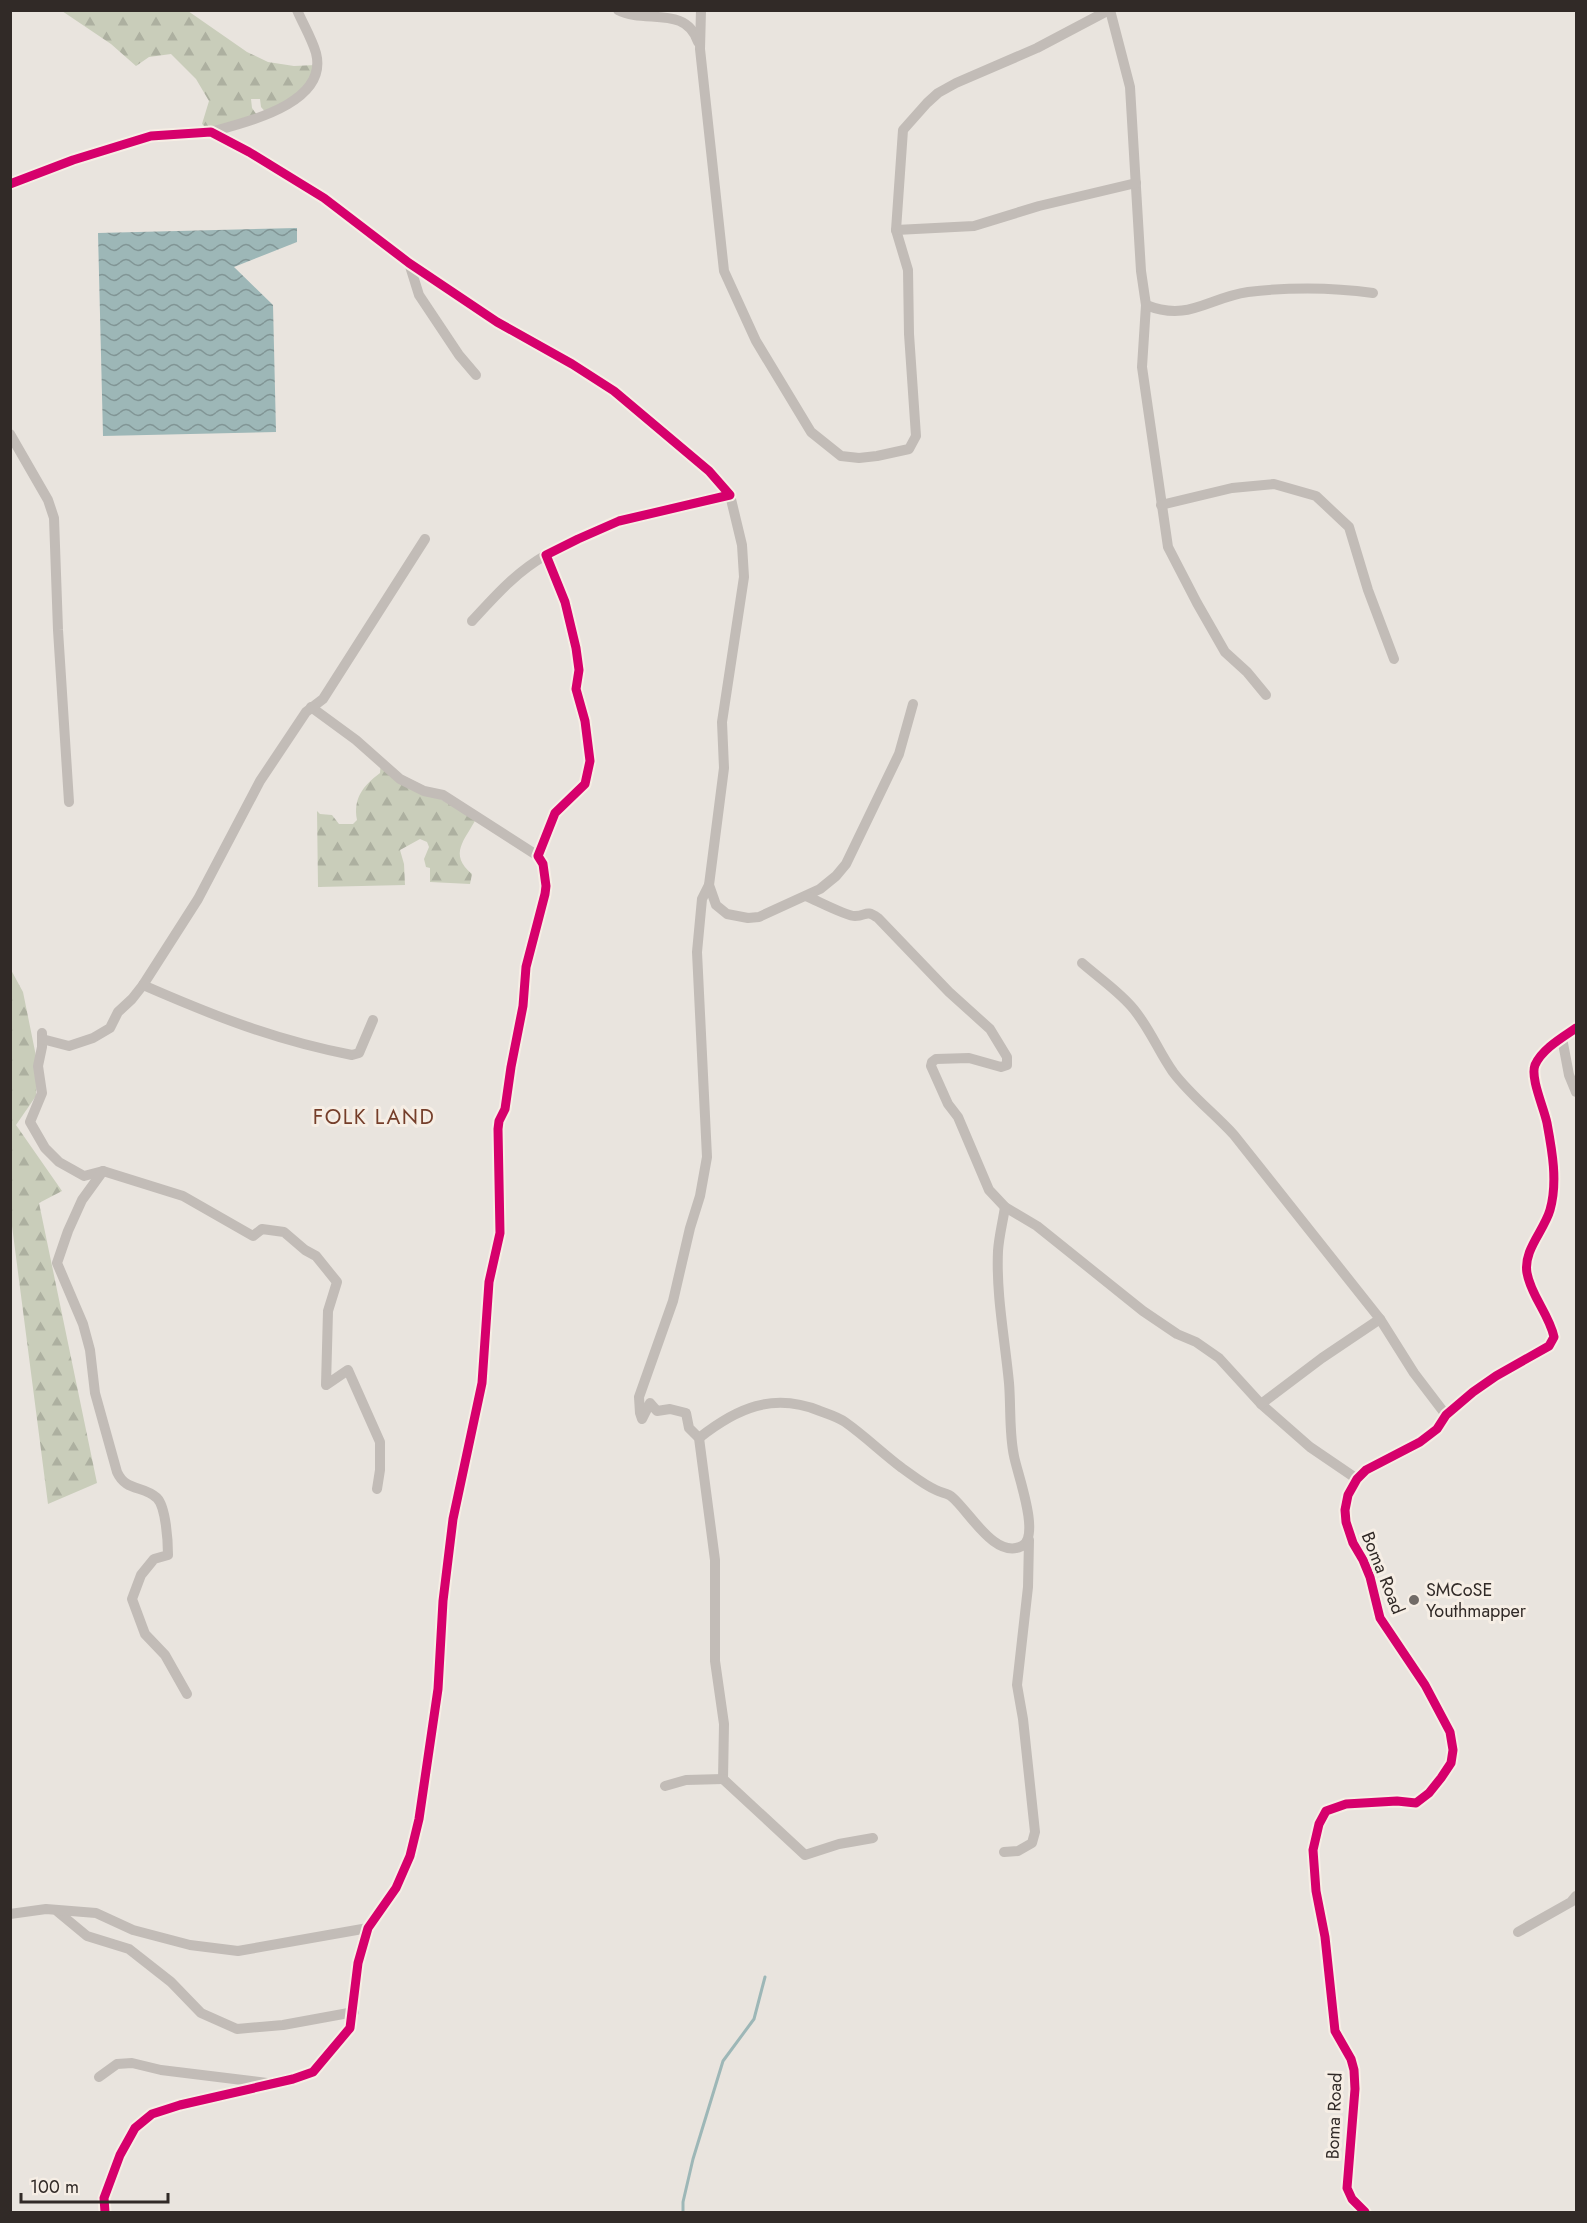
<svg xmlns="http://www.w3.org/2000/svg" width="1587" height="2223" font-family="Jost,sans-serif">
	<defs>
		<pattern id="forest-firs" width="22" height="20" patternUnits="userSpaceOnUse" patternTransform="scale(1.5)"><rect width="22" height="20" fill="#c9cdba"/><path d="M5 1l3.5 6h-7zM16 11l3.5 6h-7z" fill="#adb0a0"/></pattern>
		<pattern id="water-waves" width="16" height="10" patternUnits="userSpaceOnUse" patternTransform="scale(1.5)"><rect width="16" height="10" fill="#9db7b7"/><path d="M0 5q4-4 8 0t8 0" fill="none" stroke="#819595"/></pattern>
	</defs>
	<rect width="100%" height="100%" fill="#e9e4de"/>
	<!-- forest -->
	<g fill="url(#forest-firs)">
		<path d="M 62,11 L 188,11 L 247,52 L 268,62 L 294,66 L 316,65 L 309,87 L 268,115 L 261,107 L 260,99 L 251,99 L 252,108 L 259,118 L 211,132 L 202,124 L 209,101 L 196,79 L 171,54 L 149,57 L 136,66 L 111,44 Z"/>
		<path d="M 381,762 L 426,791 L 476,819 C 465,840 448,854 472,874 L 470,884 L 430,882 L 430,868 L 426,867 L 424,859 L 429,847 L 427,842 L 420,839 L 400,850 L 404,864 L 405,885 L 318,887 L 317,811 L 320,814 L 332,815 L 339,824 L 353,824 L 357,820 C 353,798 363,786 380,773 Z"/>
		<path d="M 10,968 L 23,992 L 38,1066 L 36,1096 L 16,1125 L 62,1191 L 39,1203 L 97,1483 L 48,1504 L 12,1226 L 11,1227 Z"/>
	</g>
	<!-- water -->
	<path fill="url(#water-waves)" d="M 297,228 L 297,242 L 234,267 L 273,305 L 276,432 L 103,436 L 98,233 Z"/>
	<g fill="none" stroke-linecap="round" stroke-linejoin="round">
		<!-- stream -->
		<path stroke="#9db7b7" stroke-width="3" d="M 683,2212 L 683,2202 L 693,2159 L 723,2061 L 754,2019 L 765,1977"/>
		<!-- minor -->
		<g stroke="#c2bcb7" stroke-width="10">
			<path d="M 618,10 C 645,24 686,5 698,42"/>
			<path d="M 701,10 L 700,49 L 724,271 L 756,341 L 811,432 L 841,456 L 859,458 L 877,456 L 909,449 L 916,436 L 909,334 L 908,270 L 896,230 L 903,130 L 927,103 L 938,93 L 956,83 L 1037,48 L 1109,10"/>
			<path d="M 1110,10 L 1130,87 L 1141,271 L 1146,305 L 1142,367 L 1168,547 L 1197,603 L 1225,652 L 1247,672 L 1266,695"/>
			<path d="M 211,132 C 245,122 329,104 316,53 C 312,39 303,24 297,10"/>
			<path d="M 10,184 L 73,160 L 151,136 L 211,132 L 249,152 L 324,198 L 409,263 L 497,322 L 572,364 L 614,391 L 709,471 L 730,495 L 619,521 L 578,539 L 546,555 L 565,602 L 576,648 L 579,670 L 576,689 L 585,721 L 590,761 L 585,784 L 555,813 L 538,856 L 543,864 L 546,886 L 545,894 L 526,967 L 523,1006 L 511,1067 L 505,1109 L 499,1121 L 498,1129 L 500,1233 L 489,1282 L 482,1383 L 453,1519 L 443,1601 L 438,1689 L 419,1819 L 410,1856 L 396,1888 L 368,1928 L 358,1963 L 350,2028 L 313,2072 L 293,2079 L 180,2105 L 152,2114 L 135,2128 L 120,2155 L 104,2198 L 105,2212"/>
			<path d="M 896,230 L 974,226 L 1039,206 L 1136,183"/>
			<path d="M 409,263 L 419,295 L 459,355 L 476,375"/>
			<path d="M 1146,305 C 1189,322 1207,298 1248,292 C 1290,287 1331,287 1373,293"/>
			<path d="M 10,434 L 48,500 L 54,518 L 58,630 L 69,802"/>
			<path d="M 730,495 L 742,545 L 744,577 L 722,722 L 724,768 L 709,885 L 716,905 L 727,914 L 748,918 L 759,917 L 820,889 L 836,876 L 846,864 L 899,754 L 913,704"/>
			<path d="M 1161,505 L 1232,488 L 1274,484 L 1316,496 L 1349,527 L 1368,590 L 1394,659"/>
			<path d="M 472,621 C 495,596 516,572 546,555"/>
			<path d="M 311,707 L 356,740 L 400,779 L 424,791 L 443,795 L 538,856"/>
			<path d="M 709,885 L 702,899 L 697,952 L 707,1157 L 700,1196 L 690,1228 L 673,1301 L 639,1397 L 640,1413 L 642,1419 L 650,1403 L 657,1411 L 670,1409 L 686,1413 L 689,1428 L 699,1438 L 715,1560 L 715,1661 L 724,1724 L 723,1779 L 805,1855 L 839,1844 L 873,1838"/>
			<path d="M 806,896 C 816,900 846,916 855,916 C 867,916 865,909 878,918 L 949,992 L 990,1029 L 1007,1057 L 1007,1065 L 1001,1067 L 969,1058 L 936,1059 L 932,1062 L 931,1066 L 948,1104 L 958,1117 L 989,1190 L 1005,1207 L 1037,1226 L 1143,1311 L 1177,1334 L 1196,1342 L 1219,1358 L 1261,1404 L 1310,1447 L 1357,1479"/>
			<path d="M 1082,963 C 1098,977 1117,990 1131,1006 C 1149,1026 1158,1051 1173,1072 C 1191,1096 1214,1113 1234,1135 L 1380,1319 L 1414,1373 L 1446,1415"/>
			<path d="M 143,985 C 214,1016 275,1040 352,1055 L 359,1053 L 373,1020"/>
			<path d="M 42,1033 L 42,1047 L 38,1066 L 42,1093 L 30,1122 L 45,1148 L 59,1162 L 84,1176 L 103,1171 L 183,1196 L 253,1236 L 262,1229 L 284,1232 L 305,1250 L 316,1256 L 337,1282 L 328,1311 L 326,1385 L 348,1370 L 380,1442 L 380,1470 L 377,1489"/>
			<path d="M 1562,1038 L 1569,1075 L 1576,1092"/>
			<path d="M 42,1039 L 69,1046 L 93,1038 L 110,1028 L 118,1012 L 132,999 L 143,985 L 198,899 L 260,781 L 306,712 L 323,699 L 425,539"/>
			<path d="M 103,1171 L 82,1200 L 68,1231 L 57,1263 L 83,1324 L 90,1350 L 95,1393 L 117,1472 C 126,1492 143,1485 157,1498 C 166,1507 168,1542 168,1555 L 154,1559 L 141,1575 L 132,1599 L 145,1634 L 165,1655 L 187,1694"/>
			<path d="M 1261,1404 L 1322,1358 L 1380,1319"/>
			<path d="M 699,1438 C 737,1408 773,1392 820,1411 C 828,1414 838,1417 845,1422 C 865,1436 882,1453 902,1468 C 912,1475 924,1485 936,1490 C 941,1493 948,1493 952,1497 C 969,1511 995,1560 1022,1546 C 1041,1536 1017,1473 1014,1456 C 1009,1433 1011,1406 1009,1383 C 1005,1340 996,1295 998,1251 C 999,1236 1003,1221 1005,1207"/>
			<path d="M 665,1786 L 686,1780 L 723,1779"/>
			<path d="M 1004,1852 L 1018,1851 L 1032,1843 L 1035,1832 L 1023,1719 L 1017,1685 L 1028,1587 L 1029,1540"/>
			<path d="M 58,1912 L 87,1936 L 129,1949 L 171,1982 L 201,2013 L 237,2029 L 283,2025 L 354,2012"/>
			<path d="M 10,1914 L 46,1909 L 96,1913 L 133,1930 L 190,1945 L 238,1951 L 368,1928"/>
			<path d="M 1518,1932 L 1571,1902 L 1576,1896"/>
			<path d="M 99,2077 L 117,2064 L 132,2063 L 161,2070 L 267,2083"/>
			<path d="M 1365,2212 L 1352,2199 L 1347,2188 L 1355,2089 L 1354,2070 L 1351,2059 L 1335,2031 L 1325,1937 L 1316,1891 L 1313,1850 L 1319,1824 L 1326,1811 L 1346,1804 L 1397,1801 L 1416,1803 L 1429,1793 L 1441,1778 L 1451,1763 L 1453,1750 L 1450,1732 L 1425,1685 L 1380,1618 L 1370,1577 L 1363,1560 L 1353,1543 L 1346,1522 L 1345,1510 L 1348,1495 L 1357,1479 L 1366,1470 L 1420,1442 L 1437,1429 L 1446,1415 L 1473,1392 L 1496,1376 L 1549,1346 L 1554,1337 C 1549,1314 1531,1296 1527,1273 C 1523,1250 1544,1231 1550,1210 C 1558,1182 1552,1150 1547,1123 C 1544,1108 1530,1078 1535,1065 C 1542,1049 1563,1037 1576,1028"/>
		</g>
		<defs>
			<g id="cycleway">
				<path d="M 10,184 L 73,160 L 151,136 L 211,132 L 249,152 L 324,198 L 409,263 L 497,322 L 572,364 L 614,391 L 709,471 L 730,495 L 619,521 L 578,539 L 546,555 L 565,602 L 576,648 L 579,670 L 576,689 L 585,721 L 590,761 L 585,784 L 555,813 L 538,856 L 543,864 L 546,886 L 545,894 L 526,967 L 523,1006 L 511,1067 L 505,1109 L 499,1121 L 498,1129 L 500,1233 L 489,1282 L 482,1383 L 453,1519 L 443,1601 L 438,1689 L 419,1819 L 410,1856 L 396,1888 L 368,1928 L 358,1963 L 350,2028 L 313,2072 L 293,2079 L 180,2105 L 152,2114 L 135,2128 L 120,2155 L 104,2198 L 105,2212"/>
				<path d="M 1365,2212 L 1352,2199 L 1347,2188 L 1355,2089 L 1354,2070 L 1351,2059 L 1335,2031 L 1325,1937 L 1316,1891 L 1313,1850 L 1319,1824 L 1326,1811 L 1346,1804 L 1397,1801 L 1416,1803 L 1429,1793 L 1441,1778 L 1451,1763 L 1453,1750 L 1450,1732 L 1425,1685 L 1380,1618 L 1370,1577 L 1363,1560 L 1353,1543 L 1346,1522 L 1345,1510 L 1348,1495 L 1357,1479 L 1366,1470 L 1420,1442 L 1437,1429 L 1446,1415 L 1473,1392 L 1496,1376 L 1549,1346 L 1554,1337 C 1549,1314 1531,1296 1527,1273 C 1523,1250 1544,1231 1550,1210 C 1558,1182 1552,1150 1547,1123 C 1544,1108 1530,1078 1535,1065 C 1542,1049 1563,1037 1576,1028"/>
			</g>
		</defs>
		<!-- cycleway casing -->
		<use href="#cycleway" stroke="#f6eee5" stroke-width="13"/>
		<!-- cycleway -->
		<use href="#cycleway" stroke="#d6006c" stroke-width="9"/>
	</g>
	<!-- markers -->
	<circle fill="#716b67" stroke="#f6eee5" stroke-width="2" cx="1414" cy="1600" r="6"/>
	<g text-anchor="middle" stroke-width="6" stroke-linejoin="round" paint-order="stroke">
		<!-- street labels -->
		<g font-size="18" fill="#312a27" stroke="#f6eee5">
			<text transform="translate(1383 1573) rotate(68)" y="6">Boma Road</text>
			<text transform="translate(1334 2116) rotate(-88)" y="6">Boma Road</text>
		</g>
		<!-- poi labels -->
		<g font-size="18" fill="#312a27" stroke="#f6eee5" text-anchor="start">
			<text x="1426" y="1596">SMCoSE<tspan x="1426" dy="21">Youthmapper</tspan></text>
		</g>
		<!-- quarter labels -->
		<g font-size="21" letter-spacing="1.5" fill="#753e2a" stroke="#f6eee5">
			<text x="374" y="1124">FOLK LAND</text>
		</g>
	</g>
	<!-- border -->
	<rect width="1587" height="2223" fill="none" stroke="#312a27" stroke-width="24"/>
	<!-- scale -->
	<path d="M21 2193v9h147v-9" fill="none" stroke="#312a27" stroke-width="3"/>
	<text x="30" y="2193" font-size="18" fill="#312a27" stroke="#f6eee5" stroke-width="4.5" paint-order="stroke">100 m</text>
</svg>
